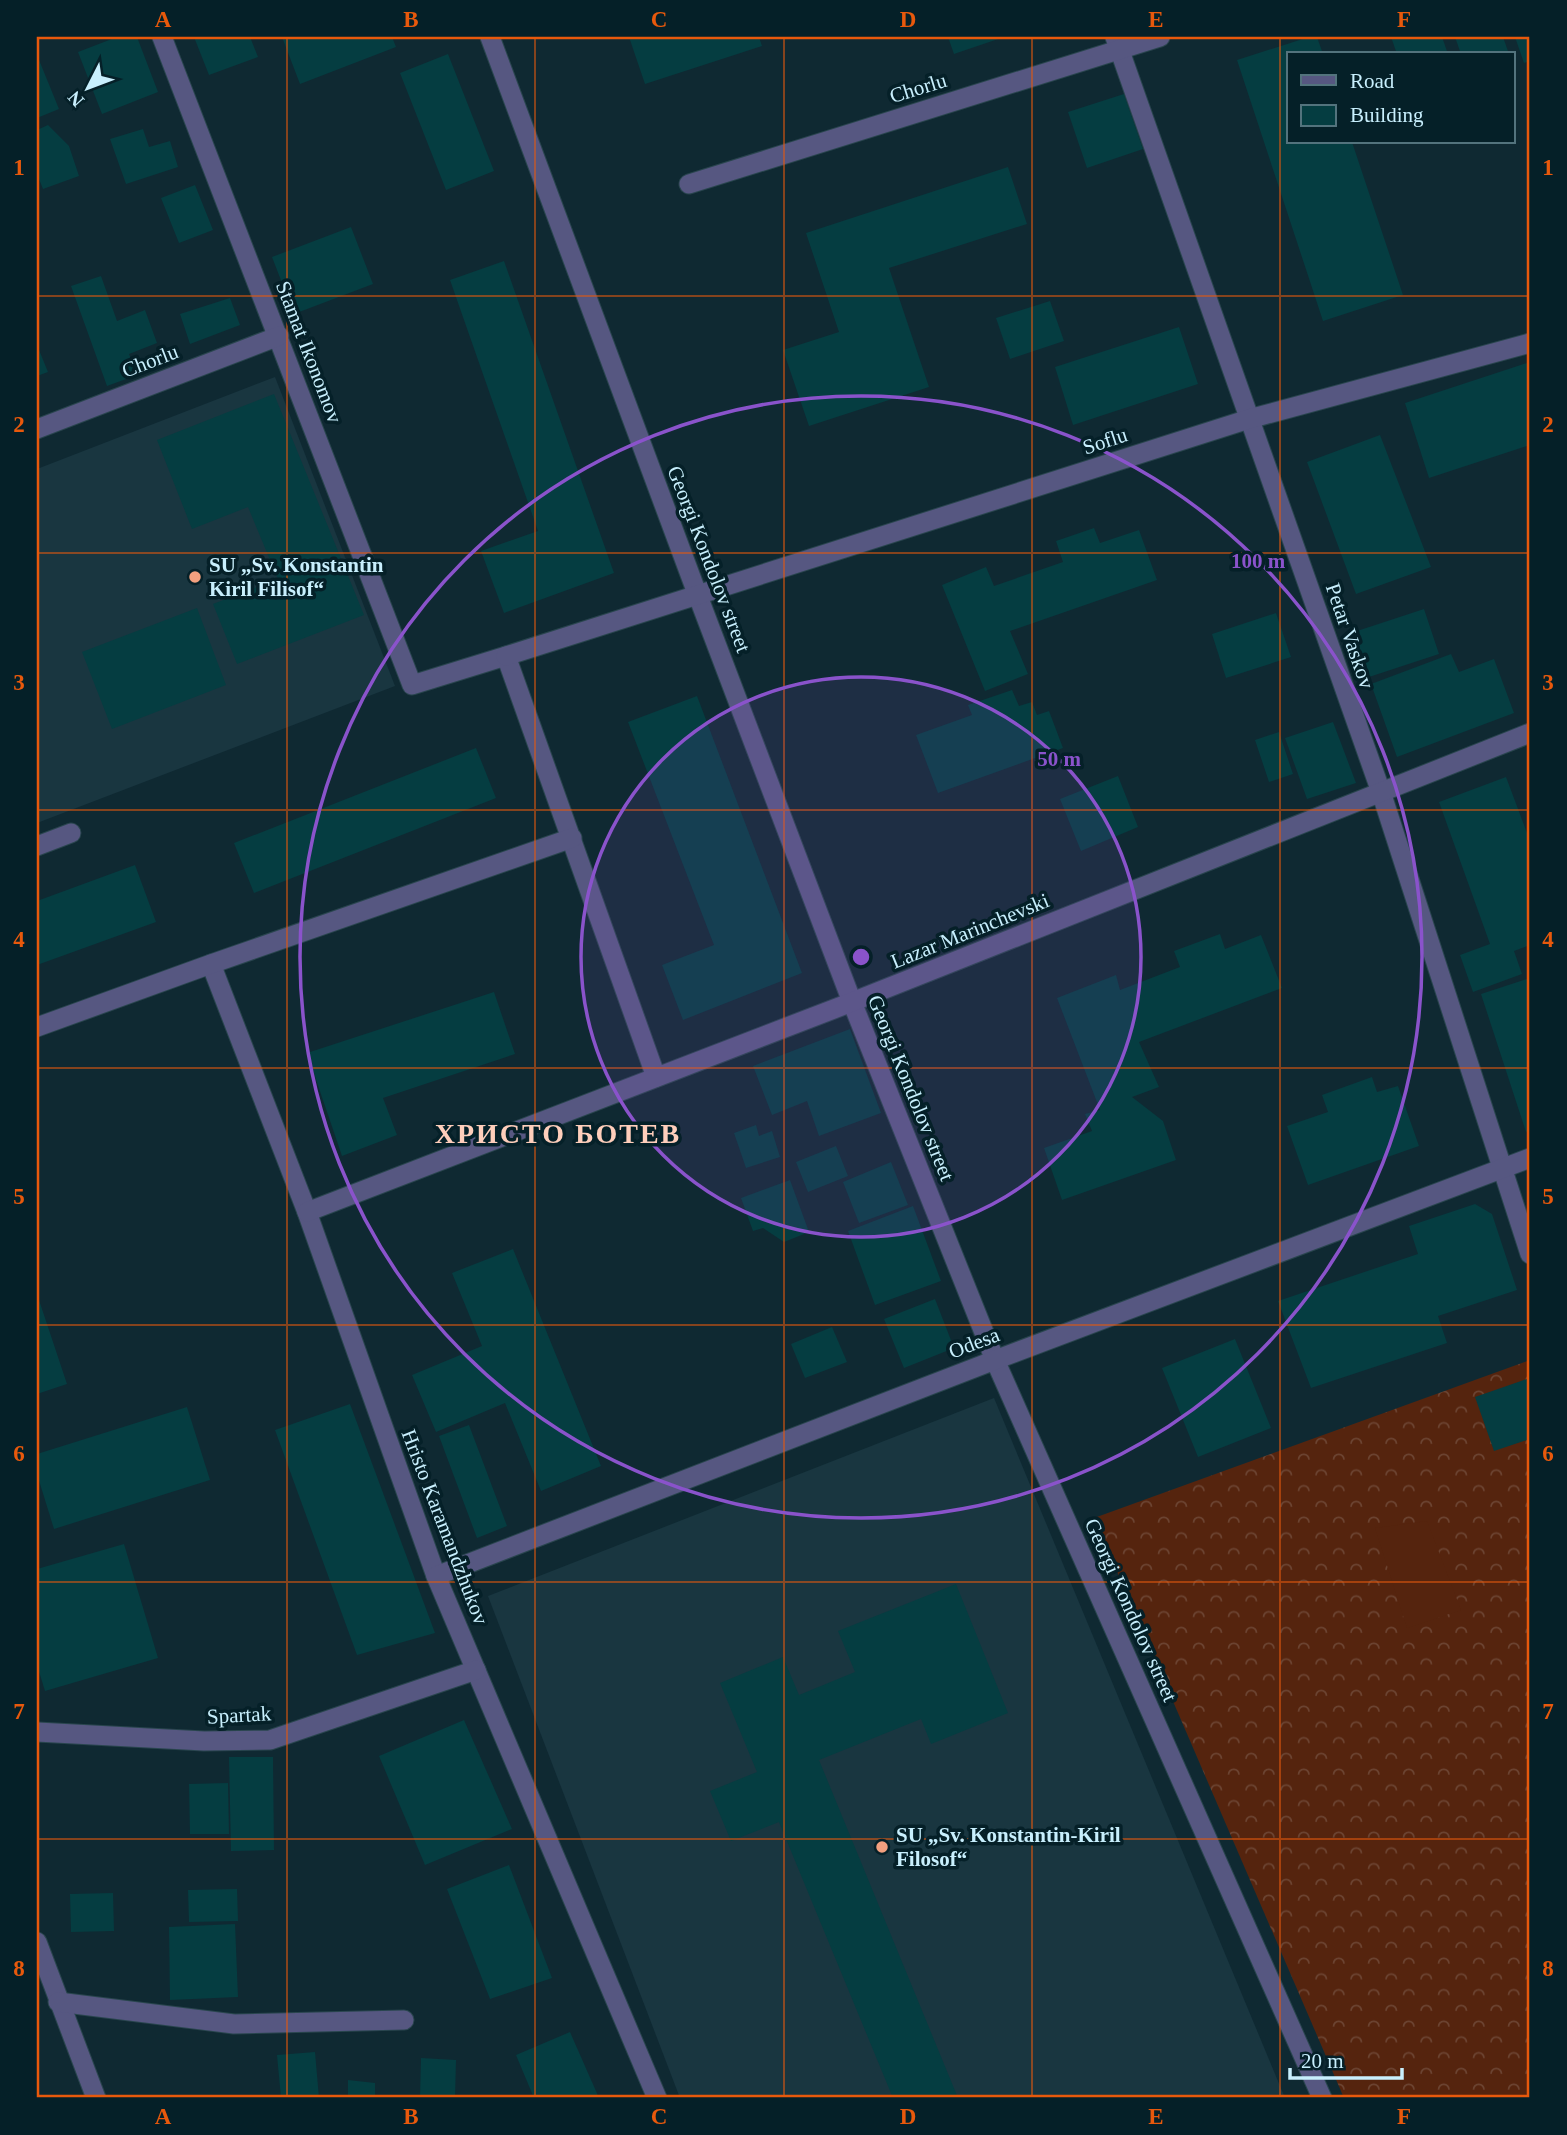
<svg xmlns="http://www.w3.org/2000/svg" width="1567" height="2135" font-family="Georgia,serif">
	<defs>
		<pattern id="forest-crowns" width="20" height="18" patternUnits="userSpaceOnUse" patternTransform="scale(1.75)"><rect width="20" height="18" fill="#55240e"/><path d="M2 6a3 3 0 1 1 6 0M12 15a3 3 0 1 1 6 0" fill="none" stroke="#6c4432"/></pattern>
	</defs>
	<rect width="100%" height="100%" fill="#0f2932"/>
	<!-- built -->
	<g fill="#193640">
		<path d="M 275,377 L 395,686 L 37,823 L 37,469 Z"/>
		<path d="M 994,1398 L 1285,2098 L 680,2098 L 488,1596 Z"/>
	</g>
	<!-- forest -->
	<path fill="url(#forest-crowns)" d="M 1530,1360 L 1530,2098 L 1344,2098 L 1094,1518 Z"/>
	<!-- garden -->
	<path fill="#55240e" d="M 1427,1521 L 1461,1610 L 1407,1628 L 1375,1528 Z"/>
	<!-- building -->
	<g fill="#053d41">
		<path d="M 117,37 L 137,37 L 158,92 L 102,114 L 78,52 Z"/>
		<path d="M 194,37 L 250,37 L 258,57 L 209,75 Z"/>
		<path d="M 282,37 L 392,37 L 396,47 L 300,84 Z"/>
		<path d="M 629,37 L 759,37 L 762,46 L 645,84 Z"/>
		<path d="M 948,37 L 1004,37 L 954,54 Z"/>
		<path d="M 1309,37 L 1317,37 L 1323,54 L 1289,54 L 1289,142 L 1352,142 L 1403,295 L 1323,321 L 1237,60 Z"/>
		<path d="M 1391,37 L 1442,37 L 1448,54 L 1397,54 Z"/>
		<path d="M 1455,37 L 1503,37 L 1509,54 L 1461,54 Z"/>
		<path d="M 1515,37 L 1530,37 L 1530,61 L 1524,63 Z"/>
		<path d="M 448,54 L 494,171 L 446,190 L 400,73 Z"/>
		<path d="M 37,55 L 59,109 L 37,118 Z"/>
		<path d="M 1124,94 L 1143,149 L 1087,168 L 1068,112 Z"/>
		<path d="M 48,125 L 69,146 L 79,176 L 43,189 L 37,174 L 37,130 Z"/>
		<path d="M 143,129 L 149,147 L 170,141 L 178,167 L 126,184 L 110,139 Z"/>
		<path d="M 1008,167 L 1027,224 L 889,268 L 929,387 L 809,426 L 783,350 L 839,332 L 806,233 Z"/>
		<path d="M 195,185 L 213,230 L 179,243 L 161,198 Z"/>
		<path d="M 351,227 L 373,284 L 294,314 L 272,257 Z"/>
		<path d="M 504,261 L 614,573 L 504,613 L 481,551 L 538,531 L 450,280 Z"/>
		<path d="M 101,276 L 117,321 L 145,310 L 157,343 L 129,354 L 137,375 L 107,386 L 71,286 Z"/>
		<path d="M 230,298 L 240,325 L 190,344 L 180,314 Z"/>
		<path d="M 1050,301 L 1064,341 L 1010,359 L 996,318 Z"/>
		<path d="M 1179,327 L 1198,384 L 1073,425 L 1055,367 Z"/>
		<path d="M 37,345 L 48,372 L 37,376 Z"/>
		<path d="M 1530,362 L 1530,445 L 1429,478 L 1405,403 Z"/>
		<path d="M 274,394 L 364,615 L 237,664 L 213,604 L 278,579 L 248,507 L 192,529 L 157,440 Z"/>
		<path d="M 1380,435 L 1431,567 L 1356,594 L 1307,462 Z"/>
		<path d="M 1094,528 L 1100,543 L 1139,530 L 1157,580 L 1010,631 L 1028,674 L 985,691 L 942,585 L 986,567 L 994,586 L 1063,562 L 1056,541 Z"/>
		<path d="M 197,608 L 226,685 L 112,729 L 82,652 Z"/>
		<path d="M 1424,609 L 1439,654 L 1369,677 L 1354,632 Z"/>
		<path d="M 1276,613 L 1291,657 L 1226,678 L 1212,634 Z"/>
		<path d="M 1451,654 L 1459,672 L 1494,659 L 1514,713 L 1397,757 L 1371,684 Z"/>
		<path d="M 1012,690 L 1019,706 L 1032,702 L 1037,715 L 1049,711 L 1063,748 L 938,793 L 916,735 L 972,715 L 968,705 Z"/>
		<path d="M 697,696 L 802,973 L 683,1020 L 662,965 L 714,945 L 628,722 Z"/>
		<path d="M 1333,722 L 1356,783 L 1307,799 L 1285,738 Z"/>
		<path d="M 1279,732 L 1293,774 L 1269,782 L 1255,740 Z"/>
		<path d="M 476,748 L 496,798 L 254,893 L 234,843 Z"/>
		<path d="M 1118,776 L 1138,827 L 1081,851 L 1060,799 Z"/>
		<path d="M 1506,777 L 1530,841 L 1530,945 L 1514,951 L 1522,974 L 1473,992 L 1460,955 L 1490,944 L 1439,802 Z"/>
		<path d="M 135,865 L 156,922 L 37,965 L 37,901 Z"/>
		<path d="M 1220,934 L 1225,949 L 1261,935 L 1282,988 L 1139,1042 L 1159,1087 L 1132,1097 L 1163,1121 L 1176,1160 L 1062,1200 L 1044,1148 L 1092,1131 L 1085,1114 L 1100,1110 L 1057,998 L 1116,975 L 1120,990 L 1180,967 L 1174,951 Z"/>
		<path d="M 1530,978 L 1530,1130 L 1526,1132 L 1481,994 Z"/>
		<path d="M 494,992 L 515,1054 L 383,1098 L 397,1135 L 342,1156 L 307,1053 Z"/>
		<path d="M 850,1029 L 881,1113 L 819,1136 L 807,1101 L 772,1115 L 753,1066 Z"/>
		<path d="M 1372,1077 L 1377,1092 L 1398,1086 L 1419,1146 L 1308,1185 L 1287,1126 L 1328,1112 L 1322,1095 Z"/>
		<path d="M 756,1125 L 759,1136 L 772,1131 L 780,1157 L 746,1168 L 734,1133 Z"/>
		<path d="M 836,1146 L 848,1176 L 808,1192 L 796,1162 Z"/>
		<path d="M 891,1162 L 908,1205 L 859,1223 L 843,1182 Z"/>
		<path d="M 790,1180 L 809,1232 L 784,1242 L 763,1228 L 753,1231 L 741,1198 Z"/>
		<path d="M 1475,1204 L 1492,1214 L 1517,1290 L 1438,1316 L 1447,1343 L 1311,1388 L 1278,1301 L 1418,1254 L 1409,1226 Z"/>
		<path d="M 913,1206 L 941,1281 L 875,1305 L 848,1231 Z"/>
		<path d="M 513,1249 L 601,1466 L 541,1491 L 505,1403 L 436,1432 L 412,1375 L 482,1346 L 452,1273 Z"/>
		<path d="M 37,1294 L 67,1384 L 37,1394 Z"/>
		<path d="M 935,1299 L 954,1348 L 904,1368 L 884,1319 Z"/>
		<path d="M 832,1327 L 847,1362 L 805,1378 L 791,1344 Z"/>
		<path d="M 1235,1339 L 1271,1428 L 1198,1457 L 1162,1368 Z"/>
		<path d="M 1527,1379 L 1530,1389 L 1530,1439 L 1494,1451 L 1475,1397 Z"/>
		<path d="M 350,1404 L 435,1633 L 357,1655 L 275,1430 Z"/>
		<path d="M 187,1407 L 210,1480 L 54,1529 L 37,1474 L 37,1454 Z"/>
		<path d="M 469,1425 L 507,1526 L 477,1538 L 439,1436 Z"/>
		<path d="M 124,1544 L 158,1658 L 45,1691 L 37,1665 L 37,1569 Z"/>
		<path d="M 956,1584 L 1008,1713 L 931,1744 L 921,1719 L 819,1760 L 958,2098 L 893,2098 L 779,1822 L 731,1841 L 710,1791 L 757,1772 L 720,1683 L 783,1657 L 799,1695 L 855,1672 L 838,1631 Z"/>
		<path d="M 464,1720 L 512,1829 L 425,1865 L 379,1756 Z"/>
		<path d="M 229,1757 L 273,1757 L 274,1850 L 231,1851 Z"/>
		<path d="M 228,1783 L 229,1834 L 190,1834 L 189,1784 Z"/>
		<path d="M 509,1865 L 552,1978 L 490,1999 L 447,1889 Z"/>
		<path d="M 237,1889 L 238,1921 L 189,1922 L 188,1890 Z"/>
		<path d="M 113,1893 L 114,1931 L 71,1932 L 70,1894 Z"/>
		<path d="M 235,1924 L 238,1997 L 170,2000 L 169,1927 Z"/>
		<path d="M 570,2032 L 599,2098 L 534,2098 L 516,2055 Z"/>
		<path d="M 315,2052 L 319,2098 L 281,2098 L 277,2055 Z"/>
		<path d="M 421,2058 L 456,2060 L 455,2098 L 420,2098 Z"/>
		<path d="M 348,2080 L 375,2083 L 375,2098 L 348,2098 Z"/>
	</g>
	<g fill="none" stroke-linecap="round" stroke-linejoin="round">
		<defs>
			<g id="minor">
				<path d="M 162,37 L 412,685 L 506,656 L 656,1077"/>
				<path d="M 490,37 L 698,596 L 852,1002 L 995,1360 L 1322,2098"/>
				<path d="M 1115,37 L 1381,792 L 1530,1254"/>
				<path d="M 689,184 L 1160,37"/>
				<path d="M 37,429 L 279,336"/>
				<path d="M 506,656 L 1249,419 L 1530,343"/>
				<path d="M 37,846 L 71,833"/>
				<path d="M 211,964 L 307,1212 L 436,1576 L 657,2098"/>
				<path d="M 37,1027 L 211,964 L 572,838"/>
				<path d="M 307,1212 L 852,1002 L 1530,733"/>
				<path d="M 436,1576 L 995,1360 L 1530,1158"/>
				<path d="M 37,1732 L 204,1741 L 270,1740 L 476,1670"/>
				<path d="M 37,1942 L 96,2098"/>
				<path d="M 58,2002 L 234,2024 L 404,2020"/>
			</g>
		</defs>
		<!-- minor casing -->
		<use href="#minor" stroke="#29454e" stroke-width="21"/>
		<!-- minor -->
		<use href="#minor" stroke="#565781" stroke-width="19"/>
	</g>
	<!-- grid -->
	<path fill="none" stroke="#e8590c" stroke-width="2" stroke-opacity="0.55" d="M 287,37 L 287,2098M 535,37 L 535,2098M 784,37 L 784,2098M 1032,37 L 1032,2098M 1280,37 L 1280,2098M 37,296 L 1530,296M 37,553 L 1530,553M 37,810 L 1530,810M 37,1068 L 1530,1068M 37,1325 L 1530,1325M 37,1582 L 1530,1582M 37,1839 L 1530,1839"/>
	<!-- distance rings -->
	<circle cx="861" cy="957" r="280" fill="#8a53cb" fill-opacity=".12"/>
	<g fill="none" stroke="#8a53cb" stroke-width="3.5">
		<circle cx="861" cy="957" r="280"/>
		<circle cx="861" cy="957" r="561"/>
	</g>
	<!-- markers -->
	<g fill="#f2a07f" stroke="#052028" stroke-width="2.5">
		<circle cx="195" cy="577" r="7"/>
		<circle cx="882" cy="1847" r="7"/>
	</g>
	<g text-anchor="middle" stroke-width="7" stroke-linejoin="round" paint-order="stroke">
		<!-- street labels -->
		<g font-size="21" fill="#c8effd" stroke="#052028">
			<text transform="translate(918 88) rotate(-17)" y="7">Chorlu</text>
			<text transform="translate(309 352) rotate(69)" y="7">Stamat Ikonomov</text>
			<text transform="translate(150 361) rotate(-21)" y="7">Chorlu</text>
			<text transform="translate(1105 441) rotate(-18)" y="7">Soflu</text>
			<text transform="translate(709 559) rotate(69)" y="7">Georgi Kondolov street</text>
			<text transform="translate(1350 636) rotate(71)" y="7">Petar Vaskov</text>
			<text transform="translate(970 931) rotate(-22)" y="7">Lazar Marinchevski</text>
			<text transform="translate(911 1088) rotate(68)" y="7">Georgi Kondolov street</text>
			<text transform="translate(974 1343) rotate(-21)" y="7">Odesa</text>
			<text transform="translate(445 1527) rotate(69)" y="7">Hristo Karamandzhukov</text>
			<text transform="translate(1131 1610) rotate(66)" y="7">Georgi Kondolov street</text>
			<text transform="translate(239 1715) rotate(-3)" y="7">Spartak</text>
		</g>
		<!-- poi labels -->
		<g font-size="21" font-weight="bold" fill="#c8effd" stroke="#052028" text-anchor="start">
			<text x="209" y="572">SU „Sv. Konstantin<tspan x="209" dy="24">Kiril Filisof“</tspan></text>
			<text x="896" y="1842">SU „Sv. Konstantin-Kiril<tspan x="896" dy="24">Filosof“</tspan></text>
		</g>
		<!-- district labels -->
		<g font-size="28" font-weight="bold" letter-spacing="2" fill="#fecebb" stroke="#052028">
			<text x="558" y="1143">ХРИСТО БОТЕВ</text>
		</g>
	</g>
	<circle cx="861" cy="957" r="10" fill="#8a53cb" stroke="#052028" stroke-width="3.5"/>
	<g font-size="21" text-anchor="middle" font-weight="bold" fill="#8a53cb" stroke="#052028" stroke-width="7" stroke-linejoin="round" paint-order="stroke">
		<text x="1258" y="568">100 m</text>
		<text x="1059" y="766">50 m</text>
	</g>
	<!-- border -->
	<rect width="1567" height="2135" fill="none" stroke="#052028" stroke-width="77"/>
	<!-- legend -->
	<rect x="1287" y="52" width="228" height="91" fill="#052028" stroke="#53737d" stroke-width="2"/>
	<rect x="1301" y="75" width="35" height="10" fill="#565781" stroke="#53737d" stroke-width="2"/>
	<text x="1350" y="88" font-size="21" fill="#c8effd">Road</text>
	<rect x="1301" y="105" width="35" height="21" fill="#053d41" stroke="#53737d" stroke-width="2"/>
	<text x="1350" y="122" font-size="21" fill="#c8effd">Building</text>
	<!-- north arrow -->
	<g transform="translate(88 88) rotate(228)" stroke="#052028" stroke-width="5" paint-order="stroke">
	<path d="M0-5L12 26L0 18L-12 26Z" fill="#c8effd"/>
	<text y="-10" font-size="19" font-weight="bold" text-anchor="middle" fill="#c8effd">N</text>
	</g>
	<!-- scale -->
	<path d="M1290 2068v10h112v-10" fill="none" stroke="#c8effd" stroke-width="3.5"/>
	<text x="1301" y="2068" font-size="21" fill="#c8effd" stroke="#052028" stroke-width="5" paint-order="stroke">20 m</text>
	<rect x="38" y="38" width="1490" height="2058" fill="none" stroke="#e8590c" stroke-width="2.5"/>
	<g font-size="23" text-anchor="middle" font-weight="bold" fill="#e8590c">
		<text x="163" y="27">A</text>
		<text x="411" y="27">B</text>
		<text x="659" y="27">C</text>
		<text x="908" y="27">D</text>
		<text x="1156" y="27">E</text>
		<text x="1404" y="27">F</text>
		<text x="19" y="175">1</text>
		<text x="1548" y="175">1</text>
		<text x="19" y="432">2</text>
		<text x="1548" y="432">2</text>
		<text x="19" y="690">3</text>
		<text x="1548" y="690">3</text>
		<text x="19" y="947">4</text>
		<text x="1548" y="947">4</text>
		<text x="19" y="1204">5</text>
		<text x="1548" y="1204">5</text>
		<text x="19" y="1461">6</text>
		<text x="1548" y="1461">6</text>
		<text x="19" y="1719">7</text>
		<text x="1548" y="1719">7</text>
		<text x="19" y="1976">8</text>
		<text x="1548" y="1976">8</text>
		<text x="163" y="2124">A</text>
		<text x="411" y="2124">B</text>
		<text x="659" y="2124">C</text>
		<text x="908" y="2124">D</text>
		<text x="1156" y="2124">E</text>
		<text x="1404" y="2124">F</text>
	</g>
</svg>
